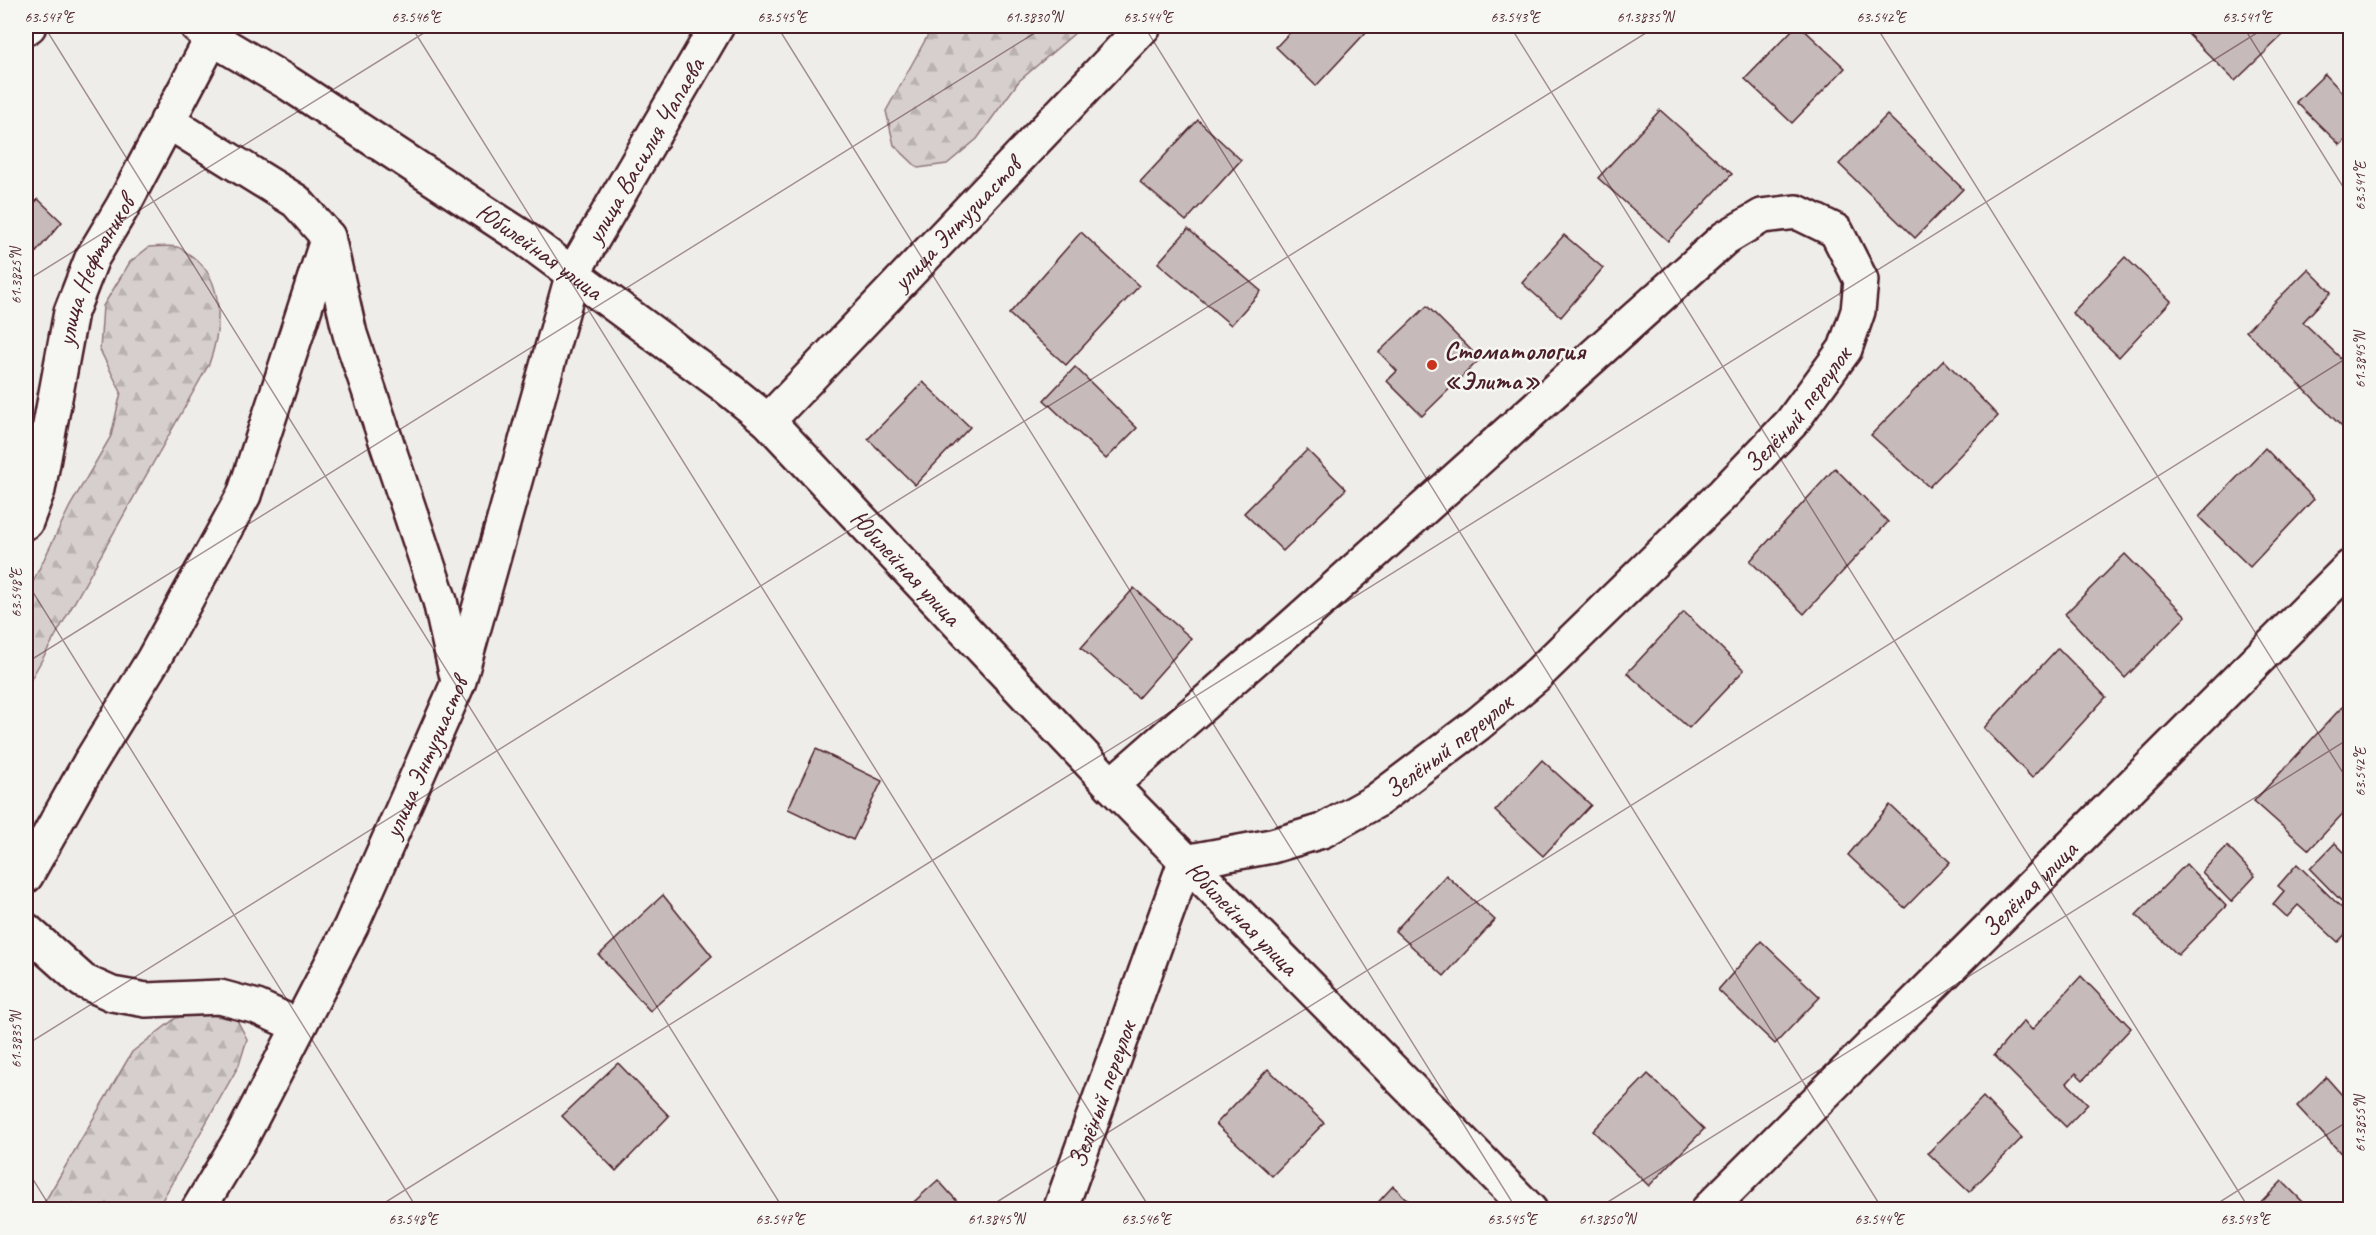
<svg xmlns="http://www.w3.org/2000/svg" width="2376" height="1235" font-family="Caveat,sans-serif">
	<defs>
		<pattern id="forest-firs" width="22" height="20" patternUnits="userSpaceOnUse" patternTransform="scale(1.5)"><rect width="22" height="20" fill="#d7cfce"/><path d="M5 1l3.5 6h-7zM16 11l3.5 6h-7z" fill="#bab1b1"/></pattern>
	</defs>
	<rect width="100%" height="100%" fill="#efedea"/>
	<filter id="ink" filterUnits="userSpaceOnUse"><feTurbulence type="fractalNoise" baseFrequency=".0167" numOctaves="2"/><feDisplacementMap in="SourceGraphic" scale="12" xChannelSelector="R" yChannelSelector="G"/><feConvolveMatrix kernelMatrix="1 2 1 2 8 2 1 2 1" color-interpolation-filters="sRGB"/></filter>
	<g filter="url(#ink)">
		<!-- forest -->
		<g fill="url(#forest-firs)" stroke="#90777c" stroke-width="1.5">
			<path d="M 933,26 L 1083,26 L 1019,81 L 977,139 L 947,164 L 918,168 L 894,145 L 886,111 Z"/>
			<path d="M 149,247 C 158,247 169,245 177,247 C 182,248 188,254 193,257 C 226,281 221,331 209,364 L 26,688 L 26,596 L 70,506 L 111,436 L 121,392 L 100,350 L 103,306 L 130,262 Z"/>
			<path d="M 200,1013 L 237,1020 L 247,1039 L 239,1065 L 157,1209 L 40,1210 L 132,1052 L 176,1018 Z"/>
		</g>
		<!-- building -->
		<g fill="#c6babb" stroke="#4a1f2b" stroke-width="1.5">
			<path d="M 1296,26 L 1363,26 L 1368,30 L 1316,86 L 1276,47 Z"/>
			<path d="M 1796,26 L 1800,26 L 1845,68 L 1792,123 L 1745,79 Z"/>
			<path d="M 2180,26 L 2278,26 L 2285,33 L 2235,81 Z"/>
			<path d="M 2325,74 L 2350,101 L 2350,136 L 2340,145 L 2296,102 Z"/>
			<path d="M 1660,110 L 1732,174 L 1668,241 L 1598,178 Z"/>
			<path d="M 1887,115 L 1963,189 L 1915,238 L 1839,164 Z"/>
			<path d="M 1198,120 L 1241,160 L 1186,221 L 1140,182 Z"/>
			<path d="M 38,199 L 62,222 L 31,258 L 26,252 L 26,212 Z"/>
			<path d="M 1188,229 L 1261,291 L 1231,325 L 1158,263 Z"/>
			<path d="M 1081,232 L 1139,286 L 1066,365 L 1009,314 Z"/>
			<path d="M 1564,235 L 1603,268 L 1561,317 L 1522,283 Z"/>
			<path d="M 2125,257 L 2171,301 L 2119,357 L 2072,313 Z"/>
			<path d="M 2308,269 L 2331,292 L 2303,322 L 2350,367 L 2350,435 L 2246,331 Z"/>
			<path d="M 1427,306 L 1480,359 L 1422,416 L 1387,381 L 1397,371 L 1379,352 Z"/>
			<path d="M 1944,360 L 1998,416 L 1929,487 L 1871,435 Z"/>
			<path d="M 1075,367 L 1137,428 L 1106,459 L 1044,400 Z"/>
			<path d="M 923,382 L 970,427 L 915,485 L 868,439 Z"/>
			<path d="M 2265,448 L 2314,499 L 2250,567 L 2199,517 Z"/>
			<path d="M 1307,450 L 1346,489 L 1283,551 L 1244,513 Z"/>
			<path d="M 1835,468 L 1888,522 L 1804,614 L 1750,561 Z"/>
			<path d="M 2125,554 L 2186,616 L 2125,678 L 2065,614 Z"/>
			<path d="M 1134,588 L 1191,638 L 1138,698 L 1081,648 Z"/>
			<path d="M 1684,612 L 1744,670 L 1689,728 L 1627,673 Z"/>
			<path d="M 2058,648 L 2106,697 L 2032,778 L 1984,728 Z"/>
			<path d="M 2342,707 L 2350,715 L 2350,806 L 2309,850 L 2254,801 Z"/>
			<path d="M 816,749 L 882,781 L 853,840 L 788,809 Z"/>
			<path d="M 1542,760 L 1591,805 L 1543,856 L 1495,811 Z"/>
			<path d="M 1890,805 L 1950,862 L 1905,908 L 1848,855 Z"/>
			<path d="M 2335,843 L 2350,858 L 2350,910 L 2310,869 Z"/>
			<path d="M 2227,846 L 2255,876 L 2231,902 L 2202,872 Z"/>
			<path d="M 2186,864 L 2226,906 L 2178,955 L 2136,915 Z"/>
			<path d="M 2297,864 L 2350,916 L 2350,929 L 2338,942 L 2298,905 L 2287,917 L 2273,904 L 2284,891 L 2278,886 Z"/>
			<path d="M 1446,875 L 1495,920 L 1444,976 L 1395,931 Z"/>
			<path d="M 663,895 L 712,956 L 650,1011 L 599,955 Z"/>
			<path d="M 1761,941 L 1820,997 L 1775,1044 L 1718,990 Z"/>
			<path d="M 2081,976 L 2131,1028 L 2083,1080 L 2076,1073 L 2067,1083 L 2088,1104 L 2066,1127 L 1994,1055 L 2024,1021 L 2032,1030 Z"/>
			<path d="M 618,1063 L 669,1116 L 616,1171 L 562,1116 Z"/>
			<path d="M 1268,1069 L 1324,1123 L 1272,1176 L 1216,1124 Z"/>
			<path d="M 1648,1074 L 1704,1129 L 1649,1186 L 1593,1131 Z"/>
			<path d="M 2326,1077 L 2350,1104 L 2350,1163 L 2297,1106 Z"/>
			<path d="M 1983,1097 L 2022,1138 L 1969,1192 L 1928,1153 Z"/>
			<path d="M 938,1180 L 965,1210 L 905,1210 Z"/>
			<path d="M 2282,1181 L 2311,1210 L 2254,1210 Z"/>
			<path d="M 1393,1186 L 1418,1210 L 1371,1210 Z"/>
		</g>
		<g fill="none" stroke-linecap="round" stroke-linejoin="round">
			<defs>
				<g id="minor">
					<path d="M 26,28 L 29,26"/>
					<path d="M 167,121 L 296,201 L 328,237 L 350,334 L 440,601 L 457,677"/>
					<path id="s1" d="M 768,421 L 1144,26"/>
					<path id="s2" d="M 26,522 L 38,490 L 71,312 L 92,258 L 123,206 L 212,38"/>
					<path d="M 26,876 L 89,764 L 153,660 L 244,495 L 328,237"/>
					<path d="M 26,930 L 83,981 L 112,994 L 146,1000 L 220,997 L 257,1007 L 299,1026"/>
					<path id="s3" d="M 198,1210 L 243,1135 L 351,926 L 459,681 L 573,273"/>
					<path id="s4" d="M 1060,1210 L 1185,862 L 1272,846 L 1322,831 L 1376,801 L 1478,724 L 1538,674 L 1724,493 L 1791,423 L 1845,349 L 1858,311 L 1861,280 L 1836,231 L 1797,212 L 1762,216 L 1725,238 L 1286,632 L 1111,785"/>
					<path id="s5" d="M 1708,1210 L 2350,567"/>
				</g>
				<g id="tertiary">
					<path id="s6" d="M 197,26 L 212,38 L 288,83 L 524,238 L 726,387 L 768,421 L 1111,785 L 1530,1210"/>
					<path id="s7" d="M 573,273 L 717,26"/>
				</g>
			</defs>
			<!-- minor casing -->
			<use href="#minor" stroke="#4a1f2b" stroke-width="38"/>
			<!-- tertiary casing -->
			<use href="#tertiary" stroke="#4a1f2b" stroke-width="38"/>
			<!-- minor -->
			<use href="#minor" stroke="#f6f6f2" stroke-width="33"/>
			<!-- tertiary -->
			<use href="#tertiary" stroke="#f6f6f2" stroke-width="33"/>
		</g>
	</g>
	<!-- ticks -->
	<path fill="none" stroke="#4a1f2b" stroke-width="1.5" stroke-opacity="0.45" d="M 44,26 L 784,1210M 411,26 L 1151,1210M 777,26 L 1517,1210M 1144,26 L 1883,1210M 1510,26 L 2250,1210M 1876,26 L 2350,784M 2243,26 L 2350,198M 26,281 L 435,26M 26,581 L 418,1210M 26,663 L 1046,26M 26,1045 L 1657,26M 26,1168 L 52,1210M 373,1210 L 2268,26M 984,1210 L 2350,356M 1595,1210 L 2350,738M 2207,1210 L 2350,1120"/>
	<!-- markers -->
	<circle fill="#c8321e" stroke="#f6f6f2" stroke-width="2" cx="1432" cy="365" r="6"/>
	<g text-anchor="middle" stroke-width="5" stroke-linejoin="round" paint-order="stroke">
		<!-- street labels -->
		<g font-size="26" fill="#4a1f2b" stroke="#f6f6f2">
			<text dy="9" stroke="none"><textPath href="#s7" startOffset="142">улица Василия Чапаева</textPath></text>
			<text dy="9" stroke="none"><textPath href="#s1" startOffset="273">улица Энтузиастов</textPath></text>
			<text dy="9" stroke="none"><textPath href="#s6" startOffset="410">Юбилейная улица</textPath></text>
			<text dy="9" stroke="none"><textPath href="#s2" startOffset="262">улица Нефтяников</textPath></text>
			<text dy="9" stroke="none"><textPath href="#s4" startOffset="1149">Зелёный переулок</textPath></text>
			<text dy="9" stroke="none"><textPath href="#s6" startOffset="896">Юбилейная улица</textPath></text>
			<text dy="9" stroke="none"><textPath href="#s4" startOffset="663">Зелёный переулок</textPath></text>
			<text dy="9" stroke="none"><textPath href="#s3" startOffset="507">улица Энтузиастов</textPath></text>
			<text dy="9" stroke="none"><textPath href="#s5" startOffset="454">Зелёная улица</textPath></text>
			<text dy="9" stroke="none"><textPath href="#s6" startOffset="1382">Юбилейная улица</textPath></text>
			<text dy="9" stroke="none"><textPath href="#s4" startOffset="123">Зелёный переулок</textPath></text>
		</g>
		<!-- poi labels -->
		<g font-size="26" font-weight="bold" fill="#4a1f2b" stroke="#f6f6f2" text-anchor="start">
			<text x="1444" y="359">Стоматология<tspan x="1444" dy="30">«Элита»</tspan></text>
		</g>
	</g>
	<!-- margin -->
	<rect width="2376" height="1235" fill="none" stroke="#f6f6f2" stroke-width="66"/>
	<rect x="33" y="33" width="2310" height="1169" fill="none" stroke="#4a1f2b" stroke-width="2"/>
	<g font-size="15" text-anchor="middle" fill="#4a1f2b">
		<text x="49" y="22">63.547°E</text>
		<text x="416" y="22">63.546°E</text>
		<text x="782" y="22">63.545°E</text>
		<text x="1034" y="22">61.3830°N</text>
		<text x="1148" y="22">63.544°E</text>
		<text x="1515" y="22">63.543°E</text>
		<text x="1645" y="22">61.3835°N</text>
		<text x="1881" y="22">63.542°E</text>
		<text x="2247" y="22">63.541°E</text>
		<text transform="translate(2360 186) rotate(-90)" y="5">63.541°E</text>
		<text transform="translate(16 276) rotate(-90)" y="5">61.3825°N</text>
		<text transform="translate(2360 360) rotate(-90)" y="5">61.3845°N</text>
		<text transform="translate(16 593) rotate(-90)" y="5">63.548°E</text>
		<text transform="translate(2360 772) rotate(-90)" y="5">63.542°E</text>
		<text transform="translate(16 1040) rotate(-90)" y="5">61.3835°N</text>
		<text transform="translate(2360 1124) rotate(-90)" y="5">61.3855°N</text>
		<text x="413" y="1224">63.548°E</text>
		<text x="780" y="1224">63.547°E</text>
		<text x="996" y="1224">61.3845°N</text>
		<text x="1146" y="1224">63.546°E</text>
		<text x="1512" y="1224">63.545°E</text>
		<text x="1607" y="1224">61.3850°N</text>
		<text x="1879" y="1224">63.544°E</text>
		<text x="2245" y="1224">63.543°E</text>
	</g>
</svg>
